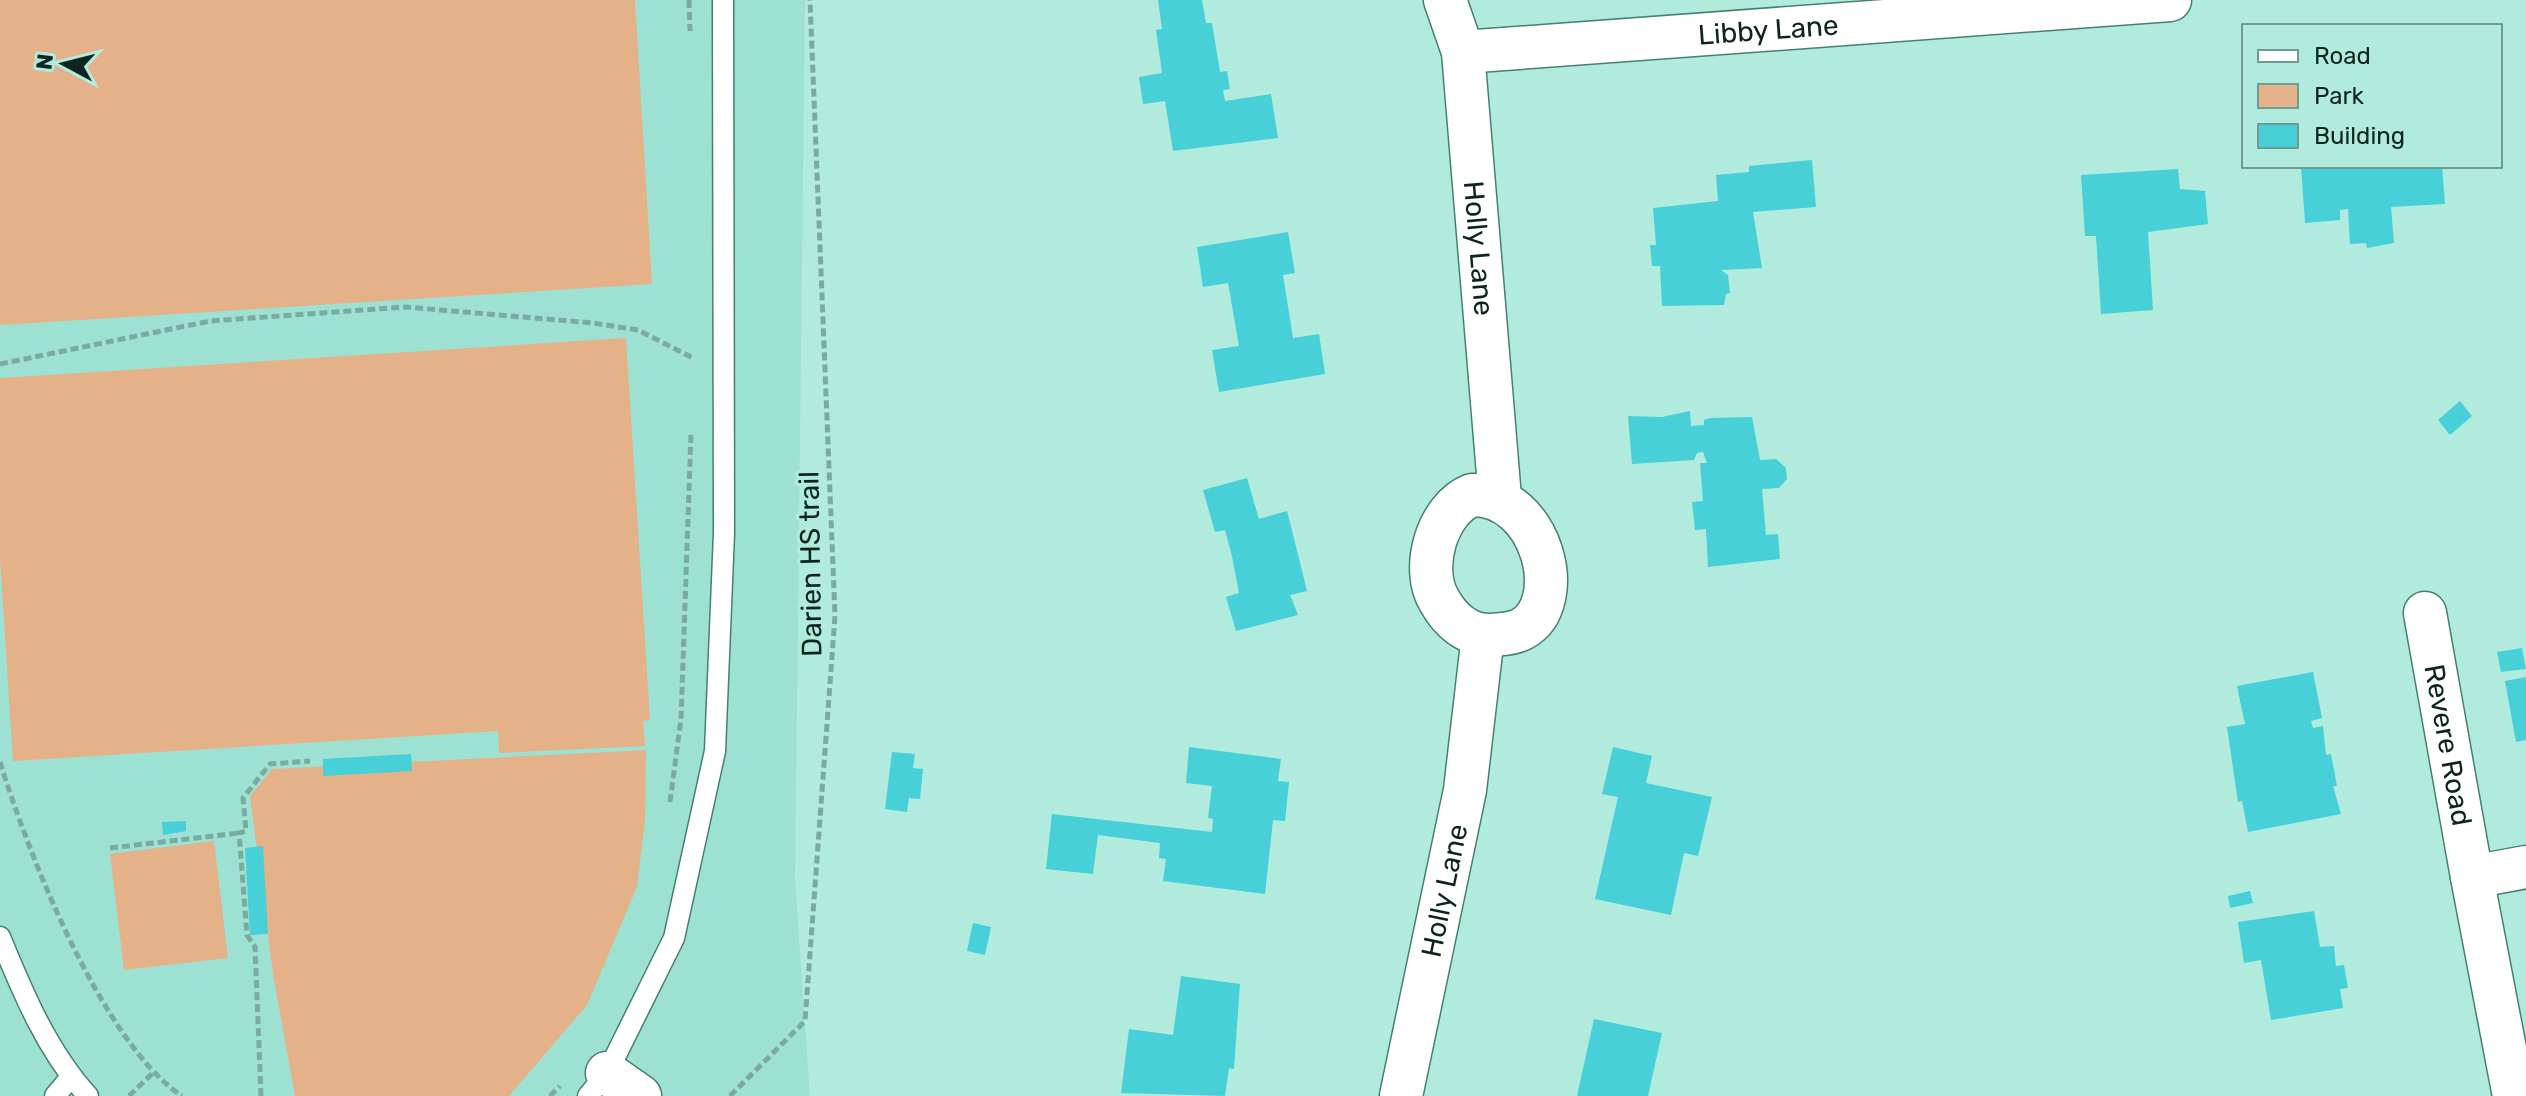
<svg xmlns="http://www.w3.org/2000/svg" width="2526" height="1096" font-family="Rubik,sans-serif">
	<rect width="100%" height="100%" fill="#b0ebde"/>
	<!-- built -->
	<path fill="#9de1d3" d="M 0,0 L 805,0 L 795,880 L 810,1096 L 0,1096 Z"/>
	<!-- green -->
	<g fill="#e4b188">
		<path d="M 0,0 L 635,0 L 652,284 L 0,325 Z"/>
		<path d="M 626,338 L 650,720 L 643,721 L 645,746 L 499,753 L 498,731 L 13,761 L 0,558 L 0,378 Z"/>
		<path d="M 646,750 L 645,821 L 637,887 L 587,1005 L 509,1096 L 295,1096 L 273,974 L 250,796 L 272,769 Z"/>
		<path d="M 214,841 L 228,958 L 124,970 L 110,854 Z"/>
	</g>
	<!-- building -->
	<g fill="#47d0d7">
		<path d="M 1158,0 L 1202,0 L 1206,23 L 1212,23 L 1220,72 L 1227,71 L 1230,89 L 1223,90 L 1225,101 L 1271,94 L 1278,138 L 1173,151 L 1165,101 L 1143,104 L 1139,77 L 1162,73 L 1156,30 L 1162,29 Z"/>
		<path d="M 1812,160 L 1816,207 L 1753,212 L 1762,268 L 1721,270 L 1728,275 L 1730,293 L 1726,294 L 1724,305 L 1662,306 L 1660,266 L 1652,266 L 1650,245 L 1656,245 L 1653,208 L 1718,201 L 1716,175 L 1749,172 L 1749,166 Z"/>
		<path d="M 2301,166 L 2442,166 L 2445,204 L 2391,207 L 2394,243 L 2367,248 L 2366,243 L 2350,244 L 2348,209 L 2340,210 L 2340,220 L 2305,223 Z"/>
		<path d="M 2178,169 L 2180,189 L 2205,191 L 2208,224 L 2148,232 L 2153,310 L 2101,314 L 2096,236 L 2085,236 L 2081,175 Z"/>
		<path d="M 1288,232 L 1295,273 L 1283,275 L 1293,338 L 1319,334 L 1325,374 L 1219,392 L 1212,350 L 1239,346 L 1228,283 L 1203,287 L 1197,247 Z"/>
		<path d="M 2460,401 L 2472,416 L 2450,435 L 2438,420 Z"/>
		<path d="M 1690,411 L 1691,426 L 1704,425 L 1704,420 L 1710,418 L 1752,417 L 1760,460 L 1776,459 L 1786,468 L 1787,479 L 1779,488 L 1762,489 L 1766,535 L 1778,534 L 1780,559 L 1708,567 L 1706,529 L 1695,530 L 1692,502 L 1703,501 L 1700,463 L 1707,463 L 1703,452 L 1697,453 L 1694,460 L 1632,464 L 1628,416 L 1662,417 Z"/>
		<path d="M 1247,478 L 1259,519 L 1287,511 L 1307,591 L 1290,595 L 1298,615 L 1236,631 L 1226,597 L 1239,593 L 1232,556 L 1225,530 L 1215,532 L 1203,490 Z"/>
		<path d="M 2522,648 L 2526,669 L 2501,672 L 2497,652 Z"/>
		<path d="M 2313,672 L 2322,718 L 2311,721 L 2313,728 L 2323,726 L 2326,755 L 2331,754 L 2337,786 L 2333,786 L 2341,814 L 2248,832 L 2242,801 L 2238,802 L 2227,727 L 2245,724 L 2237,686 Z"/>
		<path d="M 2526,677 L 2526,740 L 2516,742 L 2505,681 Z"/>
		<path d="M 1189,747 L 1281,759 L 1278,781 L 1289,782 L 1285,821 L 1273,820 L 1265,894 L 1163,881 L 1166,859 L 1159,858 L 1160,843 L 1098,835 L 1093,874 L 1046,869 L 1052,814 L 1212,832 L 1213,819 L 1208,818 L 1212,786 L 1186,783 Z"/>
		<path d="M 1613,747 L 1652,756 L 1646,783 L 1712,797 L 1698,856 L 1684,853 L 1671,915 L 1595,899 L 1618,797 L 1602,794 Z"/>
		<path d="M 892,752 L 915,754 L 913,768 L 923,769 L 920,799 L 909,798 L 907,812 L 885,809 Z"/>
		<path d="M 411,754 L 412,771 L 323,776 L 323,759 Z"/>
		<path d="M 186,821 L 186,831 L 163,835 L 162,822 Z"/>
		<path d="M 263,846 L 268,934 L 250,935 L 245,848 Z"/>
		<path d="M 2250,891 L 2253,903 L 2230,908 L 2228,896 Z"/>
		<path d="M 2314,911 L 2320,947 L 2334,946 L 2336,966 L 2344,965 L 2348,988 L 2340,989 L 2343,1008 L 2271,1020 L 2261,960 L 2244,963 L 2238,922 Z"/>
		<path d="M 973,923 L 991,927 L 985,955 L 967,951 Z"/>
		<path d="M 1181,976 L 1240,984 L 1234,1069 L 1229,1068 L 1225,1096 L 1121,1093 L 1129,1029 L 1173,1035 Z"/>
		<path d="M 1594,1019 L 1662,1033 L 1648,1096 L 1577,1096 Z"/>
	</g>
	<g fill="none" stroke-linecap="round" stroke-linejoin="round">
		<defs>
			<g id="service">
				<path d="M 0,937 C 23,993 47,1051 88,1096"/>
				<path d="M 55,1096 L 71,1077"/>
				<path d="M 588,1096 L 607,1073 L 674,938 L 715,751 L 724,533 L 723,0"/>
			</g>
			<g id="minor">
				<path id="s1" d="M 1445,0 L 1463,52 L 1500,498"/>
				<path id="s2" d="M 1463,52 L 2170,0"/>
				<path d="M 1472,495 C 1542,494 1570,603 1522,629 C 1513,634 1501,634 1492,635 C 1467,636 1450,620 1439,600 C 1420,568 1437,509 1472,495 Z"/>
				<path id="s3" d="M 2425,613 L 2472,877"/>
				<path d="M 607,1073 L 640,1096"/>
				<path id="s4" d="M 1401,1096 L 1465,790 L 1483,635"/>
				<path d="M 2514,1096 L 2472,877 L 2526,867"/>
			</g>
		</defs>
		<!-- service casing -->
		<use href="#service" stroke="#477f75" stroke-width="23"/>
		<!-- minor casing -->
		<use href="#minor" stroke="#477f75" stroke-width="45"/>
		<!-- path -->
		<g stroke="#7baaa0" stroke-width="5" stroke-dasharray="8 4" stroke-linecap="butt">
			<path d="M 689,0 L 690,31"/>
			<path d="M 0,364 L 210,321 L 405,307 L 593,323 L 638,330 L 693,358"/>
			<path d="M 0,762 C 28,853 102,1043 182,1096"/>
			<path d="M 670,802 L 681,719 L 691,433"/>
			<path d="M 110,848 L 239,833"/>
			<path d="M 129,1096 L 155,1071"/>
			<path d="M 261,1096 L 255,947 L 247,935 L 239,833 L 246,831 L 243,798 L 270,764 L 310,761"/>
			<path d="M 550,1096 L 560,1086"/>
			<path d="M 730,1096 L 805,1021 L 835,616 L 810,0"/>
		</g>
		<!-- service -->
		<use href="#service" stroke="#fff" stroke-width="20"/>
		<!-- minor -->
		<use href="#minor" stroke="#fff" stroke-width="42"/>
	</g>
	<g text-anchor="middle" stroke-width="7" stroke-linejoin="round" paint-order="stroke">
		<!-- street labels -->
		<g font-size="28" fill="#0d2420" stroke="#b0ebde">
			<text dy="10" stroke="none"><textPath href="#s2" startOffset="306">Libby Lane</textPath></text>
			<text dy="10" stroke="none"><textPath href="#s1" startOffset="252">Holly Lane</textPath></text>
			<text transform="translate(810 564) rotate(-91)" y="10">Darien HS trail</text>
			<text dy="10" stroke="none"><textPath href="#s3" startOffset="134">Revere Road</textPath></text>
			<text dy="10" stroke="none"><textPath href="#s4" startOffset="210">Holly Lane</textPath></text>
		</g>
	</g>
	<!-- legend -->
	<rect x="2242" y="24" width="260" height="144" fill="#b0ebde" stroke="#6f9b92" stroke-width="2"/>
	<rect x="2258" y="50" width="40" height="12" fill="#ffffff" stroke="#6f9b92" stroke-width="2"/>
	<text x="2314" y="64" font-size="24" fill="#0d2420">Road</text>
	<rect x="2258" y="84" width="40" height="24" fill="#e4b188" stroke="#6f9b92" stroke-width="2"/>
	<text x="2314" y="104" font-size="24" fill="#0d2420">Park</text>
	<rect x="2258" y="124" width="40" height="24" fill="#47d0d7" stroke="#6f9b92" stroke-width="2"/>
	<text x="2314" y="144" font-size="24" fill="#0d2420">Building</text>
	<!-- north arrow -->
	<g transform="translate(64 64) rotate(277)" stroke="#b0ebde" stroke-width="6" paint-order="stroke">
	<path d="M0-6L14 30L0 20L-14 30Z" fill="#0d2420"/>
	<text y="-12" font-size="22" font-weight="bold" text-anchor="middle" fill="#0d2420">N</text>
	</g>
</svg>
